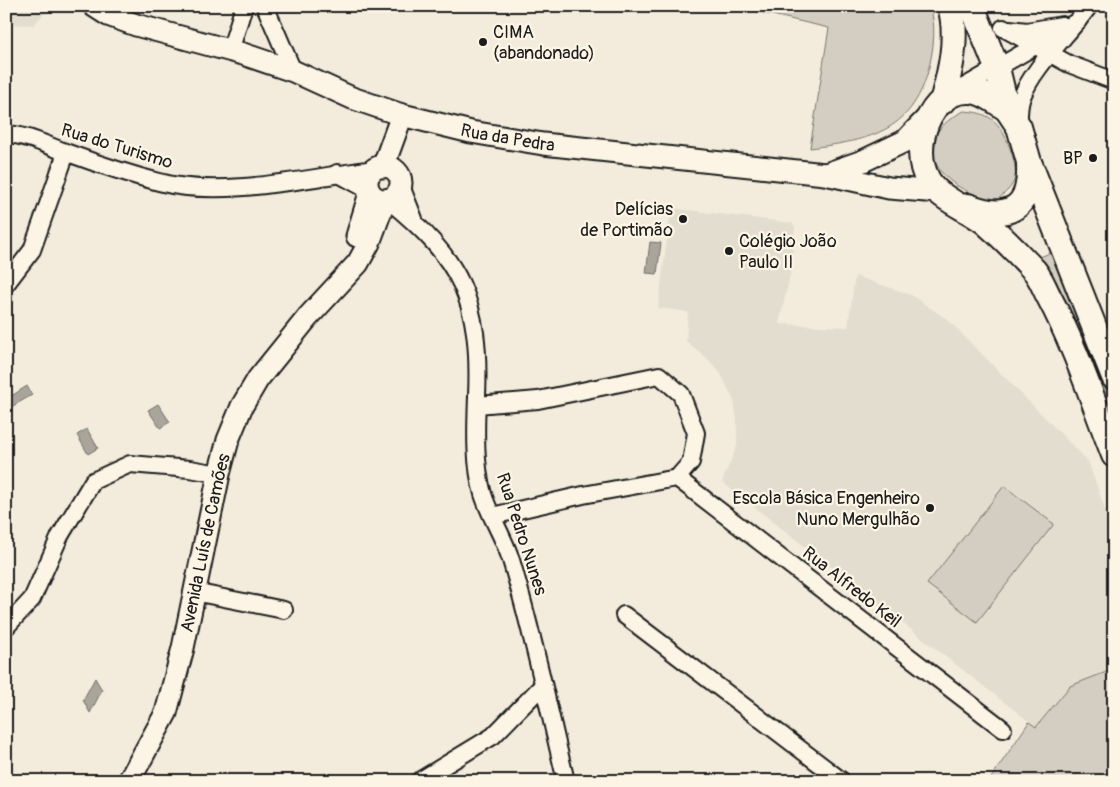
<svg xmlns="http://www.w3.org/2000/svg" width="1120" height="787" font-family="Pangolin,sans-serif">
	<rect width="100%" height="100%" fill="#f3ecdd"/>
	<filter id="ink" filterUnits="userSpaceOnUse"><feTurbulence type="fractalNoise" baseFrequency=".02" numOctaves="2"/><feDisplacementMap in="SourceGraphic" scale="10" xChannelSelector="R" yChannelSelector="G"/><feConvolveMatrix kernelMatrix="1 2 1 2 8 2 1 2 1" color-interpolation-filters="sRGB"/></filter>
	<g filter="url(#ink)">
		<!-- built -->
		<g fill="#e3ddcf">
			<path d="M 6,6 L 46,6 L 49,9 L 33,25 L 6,24 Z"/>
			<path d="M 671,208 L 792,223 L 795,227 L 790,275 L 779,324 L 848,327 L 855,276 L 911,295 L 947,319 L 1088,461 L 1114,535 L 1114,669 L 1070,686 L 1036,727 L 722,482 L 737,446 L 737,421 L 734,401 L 721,374 L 708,359 L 686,341 L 688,312 L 658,308 Z"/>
		</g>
		<!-- green -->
		<g fill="#d3cec1" stroke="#78756e">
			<path d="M 733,6 L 930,6 C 936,24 934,45 930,63 C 915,131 872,140 810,148 L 829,28 Z"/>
			<path d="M 964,111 C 975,112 984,113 993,120 C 1005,129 1018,164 1015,178 C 1012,188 1005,193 998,199 C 944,195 900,142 964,111 Z"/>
			<path d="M 1053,252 L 1114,412 L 1114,427 L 1037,258 Z"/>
			<path d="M 1004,486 L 1054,524 L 977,622 L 927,584 Z"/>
			<path d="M 1114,669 L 1114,781 L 989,781 L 1029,722 L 1036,727 L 1070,686 Z"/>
		</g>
		<!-- water -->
		<g fill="#aaa59b" stroke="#716e68">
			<path d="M 650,242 L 661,243 L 657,274 L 646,273 Z"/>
			<path d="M 27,386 L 32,395 L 6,410 L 6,395 L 13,395 Z"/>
			<path d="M 158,404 L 170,422 L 160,428 L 148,410 Z"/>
			<path d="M 87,429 L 98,448 L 88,454 L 77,435 Z"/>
			<path d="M 95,678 L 102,690 L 90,713 L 83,700 Z"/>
		</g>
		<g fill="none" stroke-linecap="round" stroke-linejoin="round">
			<defs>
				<g id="minor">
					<path d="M 265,6 L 293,71"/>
					<path d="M 1003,28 L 1069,64 L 1114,81"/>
					<path d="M 1009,29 L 1027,31 L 1062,25"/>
					<path d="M 230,51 L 244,6"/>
					<path d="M 959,90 L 1078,21"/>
					<path d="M 1019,127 C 1019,117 1018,107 1022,97 C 1032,68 1071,32 1089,6"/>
					<path d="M 6,134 C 28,135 48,146 68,153 C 98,164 128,174 159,182 C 222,199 310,177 375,169"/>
					<path d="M 337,173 L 368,190"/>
					<path d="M 401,186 L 414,219"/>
					<path d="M 388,200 C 461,259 481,300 477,396 C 476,427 474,463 483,494 C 490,517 504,537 511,560 C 533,633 548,707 566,781"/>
					<path d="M 6,284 L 32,250 L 66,153"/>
					<path d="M 477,405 L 538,400 L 659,375 L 681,394 L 696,433 L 691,462 L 677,478 L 583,495 L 492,516"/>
					<path d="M 677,478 L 1003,729"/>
					<path d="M 194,592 L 284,610"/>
					<path d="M 624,615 L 842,781"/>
					<path d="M 6,627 L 32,599 L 60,536 L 93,481 L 130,464 L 190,469 L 219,474"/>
					<path d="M 419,781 L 493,736 L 543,685"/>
				</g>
				<g id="tertiary">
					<path id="s1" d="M 94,6 L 108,15 L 136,25 L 243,54 L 293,71 L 352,98 L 402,115 L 471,132 L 543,144 L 825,174 L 889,188 L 939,192"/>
					<circle cx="384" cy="183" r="17"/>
					<path d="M 383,167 L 402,115"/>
					<path d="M 826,174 L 863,161 L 905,141 L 930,115"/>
					<path d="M 357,236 L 370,193"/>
					<path id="s2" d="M 129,781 L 166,713 L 183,648 L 219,474 L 228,440 L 242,406 L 258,379 L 308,317 L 358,263 L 369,243 L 385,200"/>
				</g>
				<g id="secondary">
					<path d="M 972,6 L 997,68 L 1007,109 L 1019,127 L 1029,162 L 1114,377"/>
					<path d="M 942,102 C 950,73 959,37 950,6"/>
					<path d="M 1007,109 C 997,103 983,91 970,91 C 928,89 910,149 928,180 C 938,198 970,210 986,223 C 1002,237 1018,253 1032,268 C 1040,275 1044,288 1049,297 C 1076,348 1093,402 1114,455"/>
					<path d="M 968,206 C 1007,221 1031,210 1029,165"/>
				</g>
			</defs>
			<!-- minor casing -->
			<use href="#minor" stroke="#1c1c1c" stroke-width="20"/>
			<!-- tertiary casing -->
			<use href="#tertiary" stroke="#1c1c1c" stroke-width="25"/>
			<!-- secondary casing -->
			<use href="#secondary" stroke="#1c1c1c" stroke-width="28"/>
			<!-- minor -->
			<use href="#minor" stroke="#fcf5e5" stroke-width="16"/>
			<!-- tertiary -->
			<use href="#tertiary" stroke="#fcf5e5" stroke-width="21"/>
			<!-- secondary -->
			<use href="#secondary" stroke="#fcf5e5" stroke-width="24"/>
		</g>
	</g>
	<!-- markers -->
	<g fill="#1c1c1c" stroke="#fcf5e5" stroke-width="2">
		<circle cx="483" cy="42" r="5"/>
		<circle cx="1093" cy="158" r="5"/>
		<circle cx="683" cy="219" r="5"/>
		<circle cx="729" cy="251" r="5"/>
		<circle cx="930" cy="508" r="5"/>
	</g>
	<g text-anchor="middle" stroke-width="4.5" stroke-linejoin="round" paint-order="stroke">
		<!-- poi labels -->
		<g font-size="18" fill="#1c1c1c" stroke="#fcf5e5" text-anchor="end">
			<text x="493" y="38" text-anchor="start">CIMA<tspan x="493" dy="21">(abandonado)</tspan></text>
			<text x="1083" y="164">BP</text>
			<text x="673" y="215">Delícias<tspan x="673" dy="21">de Portimão</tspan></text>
			<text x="739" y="247" text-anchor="start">Colégio João<tspan x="739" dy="21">Paulo II</tspan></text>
			<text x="920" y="504">Escola Básica Engenheiro<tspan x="920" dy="21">Nuno Mergulhão</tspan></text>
		</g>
		<!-- street labels -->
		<g font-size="18" fill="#1c1c1c" stroke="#fcf5e5">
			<text dy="6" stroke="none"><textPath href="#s1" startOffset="436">Rua da Pedra</textPath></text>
			<text transform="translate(117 146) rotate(17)" y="6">Rua do Turismo</text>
			<text transform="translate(522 534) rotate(72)" y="6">Rua Pedro Nunes</text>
			<text dy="6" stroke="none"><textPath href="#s2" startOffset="252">Avenida Luís de Camões</textPath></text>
			<text transform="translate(852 587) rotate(38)" y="6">Rua Alfredo Keil</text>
		</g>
	</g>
	<!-- margin -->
	<rect width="1120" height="787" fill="none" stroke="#fcf5e5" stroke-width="25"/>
	<rect x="12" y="12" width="1095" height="762" fill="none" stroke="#1c1c1c" stroke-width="2" filter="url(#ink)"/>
</svg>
